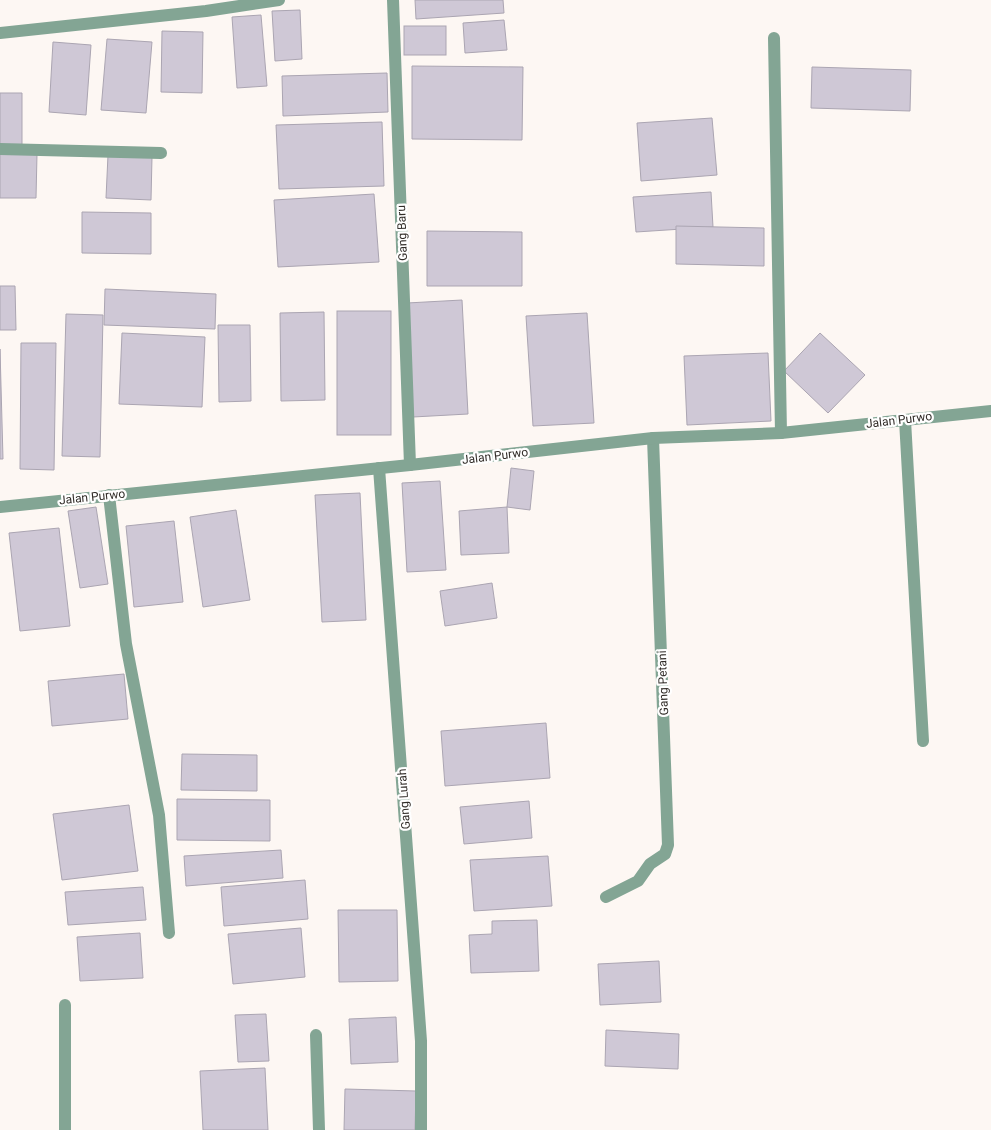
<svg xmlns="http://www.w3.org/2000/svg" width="991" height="1130" font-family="Roboto,sans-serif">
	<rect width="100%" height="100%" fill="#fdf7f3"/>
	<!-- building -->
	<g fill="#cfc8d6" stroke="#aba5b2">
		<path d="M 415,0 L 503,0 L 504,13 L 416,19 Z"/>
		<path d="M 300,10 L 302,59 L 275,61 L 272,11 Z"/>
		<path d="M 261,15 L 267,86 L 237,88 L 232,17 Z"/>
		<path d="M 504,20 L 507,50 L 465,53 L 463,23 Z"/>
		<rect x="404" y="26" width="42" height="29"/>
		<path d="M 162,31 L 203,32 L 202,93 L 161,92 Z"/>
		<path d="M 107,39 L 152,42 L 146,113 L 101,110 Z"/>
		<path d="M 53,42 L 91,45 L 86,115 L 49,112 Z"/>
		<path d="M 412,66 L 523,67 L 522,140 L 412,139 Z"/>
		<path d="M 812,67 L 911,70 L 910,111 L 811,108 Z"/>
		<path d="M 387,73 L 388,112 L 283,116 L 282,76 Z"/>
		<path d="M 0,93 L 22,93 L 22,148 L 0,147 Z"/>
		<path d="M 712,118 L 717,175 L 641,181 L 637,123 Z"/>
		<path d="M 382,122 L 384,186 L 279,189 L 276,125 Z"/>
		<path d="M 0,154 L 37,154 L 36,198 L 0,198 Z"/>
		<path d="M 108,155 L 152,157 L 151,200 L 106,198 Z"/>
		<path d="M 711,192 L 713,227 L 636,232 L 633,197 Z"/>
		<path d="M 374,194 L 379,262 L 278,267 L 274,200 Z"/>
		<path d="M 82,212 L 151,213 L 151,254 L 82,253 Z"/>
		<path d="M 676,226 L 764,228 L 764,266 L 676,264 Z"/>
		<path d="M 427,231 L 522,232 L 522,286 L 427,286 Z"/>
		<path d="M 0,286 L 15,286 L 16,330 L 0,330 Z"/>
		<path d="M 105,289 L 216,294 L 215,329 L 104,325 Z"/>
		<path d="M 462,300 L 468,414 L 413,417 L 407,303 Z"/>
		<rect x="337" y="311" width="54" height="124"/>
		<path d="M 324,312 L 325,400 L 281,401 L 280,313 Z"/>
		<path d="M 587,313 L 594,423 L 533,426 L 526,316 Z"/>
		<path d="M 66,314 L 103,315 L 100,457 L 62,456 Z"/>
		<path d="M 218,325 L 250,325 L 251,401 L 219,402 Z"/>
		<path d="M 122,333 L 205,337 L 202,407 L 119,404 Z"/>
		<path d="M 820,333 L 865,375 L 828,413 L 784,371 Z"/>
		<path d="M 21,343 L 56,343 L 54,470 L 20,469 Z"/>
		<path d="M 0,349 L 3,459 L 0,459 Z"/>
		<path d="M 768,353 L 771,421 L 687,425 L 684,356 Z"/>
		<path d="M 511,468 L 534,471 L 530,510 L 507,507 Z"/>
		<path d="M 440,481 L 446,570 L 407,572 L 402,483 Z"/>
		<path d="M 360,493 L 366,620 L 322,622 L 315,495 Z"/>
		<path d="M 96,507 L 108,584 L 80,588 L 68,511 Z"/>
		<path d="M 507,507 L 509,553 L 461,555 L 459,511 Z"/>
		<path d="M 236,510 L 250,600 L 203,607 L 190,517 Z"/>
		<path d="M 174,521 L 183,602 L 134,607 L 126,526 Z"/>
		<path d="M 59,528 L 70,626 L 20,631 L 9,533 Z"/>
		<path d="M 492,583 L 497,618 L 445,626 L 440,591 Z"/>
		<path d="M 124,674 L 128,719 L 52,726 L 48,681 Z"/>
		<path d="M 546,723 L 550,778 L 445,786 L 441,731 Z"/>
		<path d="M 182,754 L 257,755 L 257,791 L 181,790 Z"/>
		<path d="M 177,799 L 270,800 L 270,841 L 177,840 Z"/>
		<path d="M 529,801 L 532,838 L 464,844 L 460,807 Z"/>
		<path d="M 129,805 L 138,871 L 62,880 L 53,814 Z"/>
		<path d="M 281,850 L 283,878 L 186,886 L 184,856 Z"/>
		<path d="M 548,856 L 552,906 L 474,911 L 470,860 Z"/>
		<path d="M 305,880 L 308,919 L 224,926 L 221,887 Z"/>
		<path d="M 143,887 L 146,920 L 68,925 L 65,892 Z"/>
		<path d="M 338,910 L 397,910 L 398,981 L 339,982 Z"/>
		<path d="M 537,920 L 539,971 L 471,973 L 469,935 L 492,934 L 492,921 Z"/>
		<path d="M 301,928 L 305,977 L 233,984 L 228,934 Z"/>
		<path d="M 140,933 L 143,978 L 80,981 L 77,937 Z"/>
		<path d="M 659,961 L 661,1002 L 600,1005 L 598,964 Z"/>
		<path d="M 266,1014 L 269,1061 L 238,1062 L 235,1015 Z"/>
		<path d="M 396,1017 L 398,1062 L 351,1064 L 349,1019 Z"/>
		<path d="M 606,1030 L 679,1034 L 678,1069 L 605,1066 Z"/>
		<path d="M 265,1068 L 268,1130 L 203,1130 L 200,1071 Z"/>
		<path d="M 345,1089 L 416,1091 L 415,1130 L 344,1130 Z"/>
	</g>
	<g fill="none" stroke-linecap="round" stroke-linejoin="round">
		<!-- minor -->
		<g stroke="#83a594" stroke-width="12">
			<path d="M 393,0 L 410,465"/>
			<path d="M 0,33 L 206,11 L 279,0"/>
			<path d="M 774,38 L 781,433"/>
			<path d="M 0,149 L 161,153"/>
			<path d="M 905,420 L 923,741"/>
			<path d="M 379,468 L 421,1041 L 421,1130"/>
			<path d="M 109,495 L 126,644 L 159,815 L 169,933"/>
			<path d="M 606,897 L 638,881 L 650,864 L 665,854 L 668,845 L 653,438"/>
			<path d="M 65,1005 L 65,1130"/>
			<path d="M 316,1035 L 319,1130"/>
		</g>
		<!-- tertiary -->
		<path stroke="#83a594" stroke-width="12" d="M 0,507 L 410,465 L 653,438 L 781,433 L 991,411"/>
	</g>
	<g text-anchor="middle" stroke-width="4.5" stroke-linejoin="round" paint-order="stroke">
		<!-- street labels -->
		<g font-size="12" fill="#312c28" stroke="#fff">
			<text transform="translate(402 233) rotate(-92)" y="4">Gang Baru</text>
			<text transform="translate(899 420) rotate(-7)" y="4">Jalan Purwo</text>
			<text transform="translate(495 456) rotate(-7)" y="4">Jalan Purwo</text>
			<text transform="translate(92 497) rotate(-6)" y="4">Jalan Purwo</text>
			<text transform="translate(663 683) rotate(-92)" y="4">Gang Petani</text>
			<text transform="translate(404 799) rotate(-94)" y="4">Gang Lurah</text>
		</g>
	</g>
</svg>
